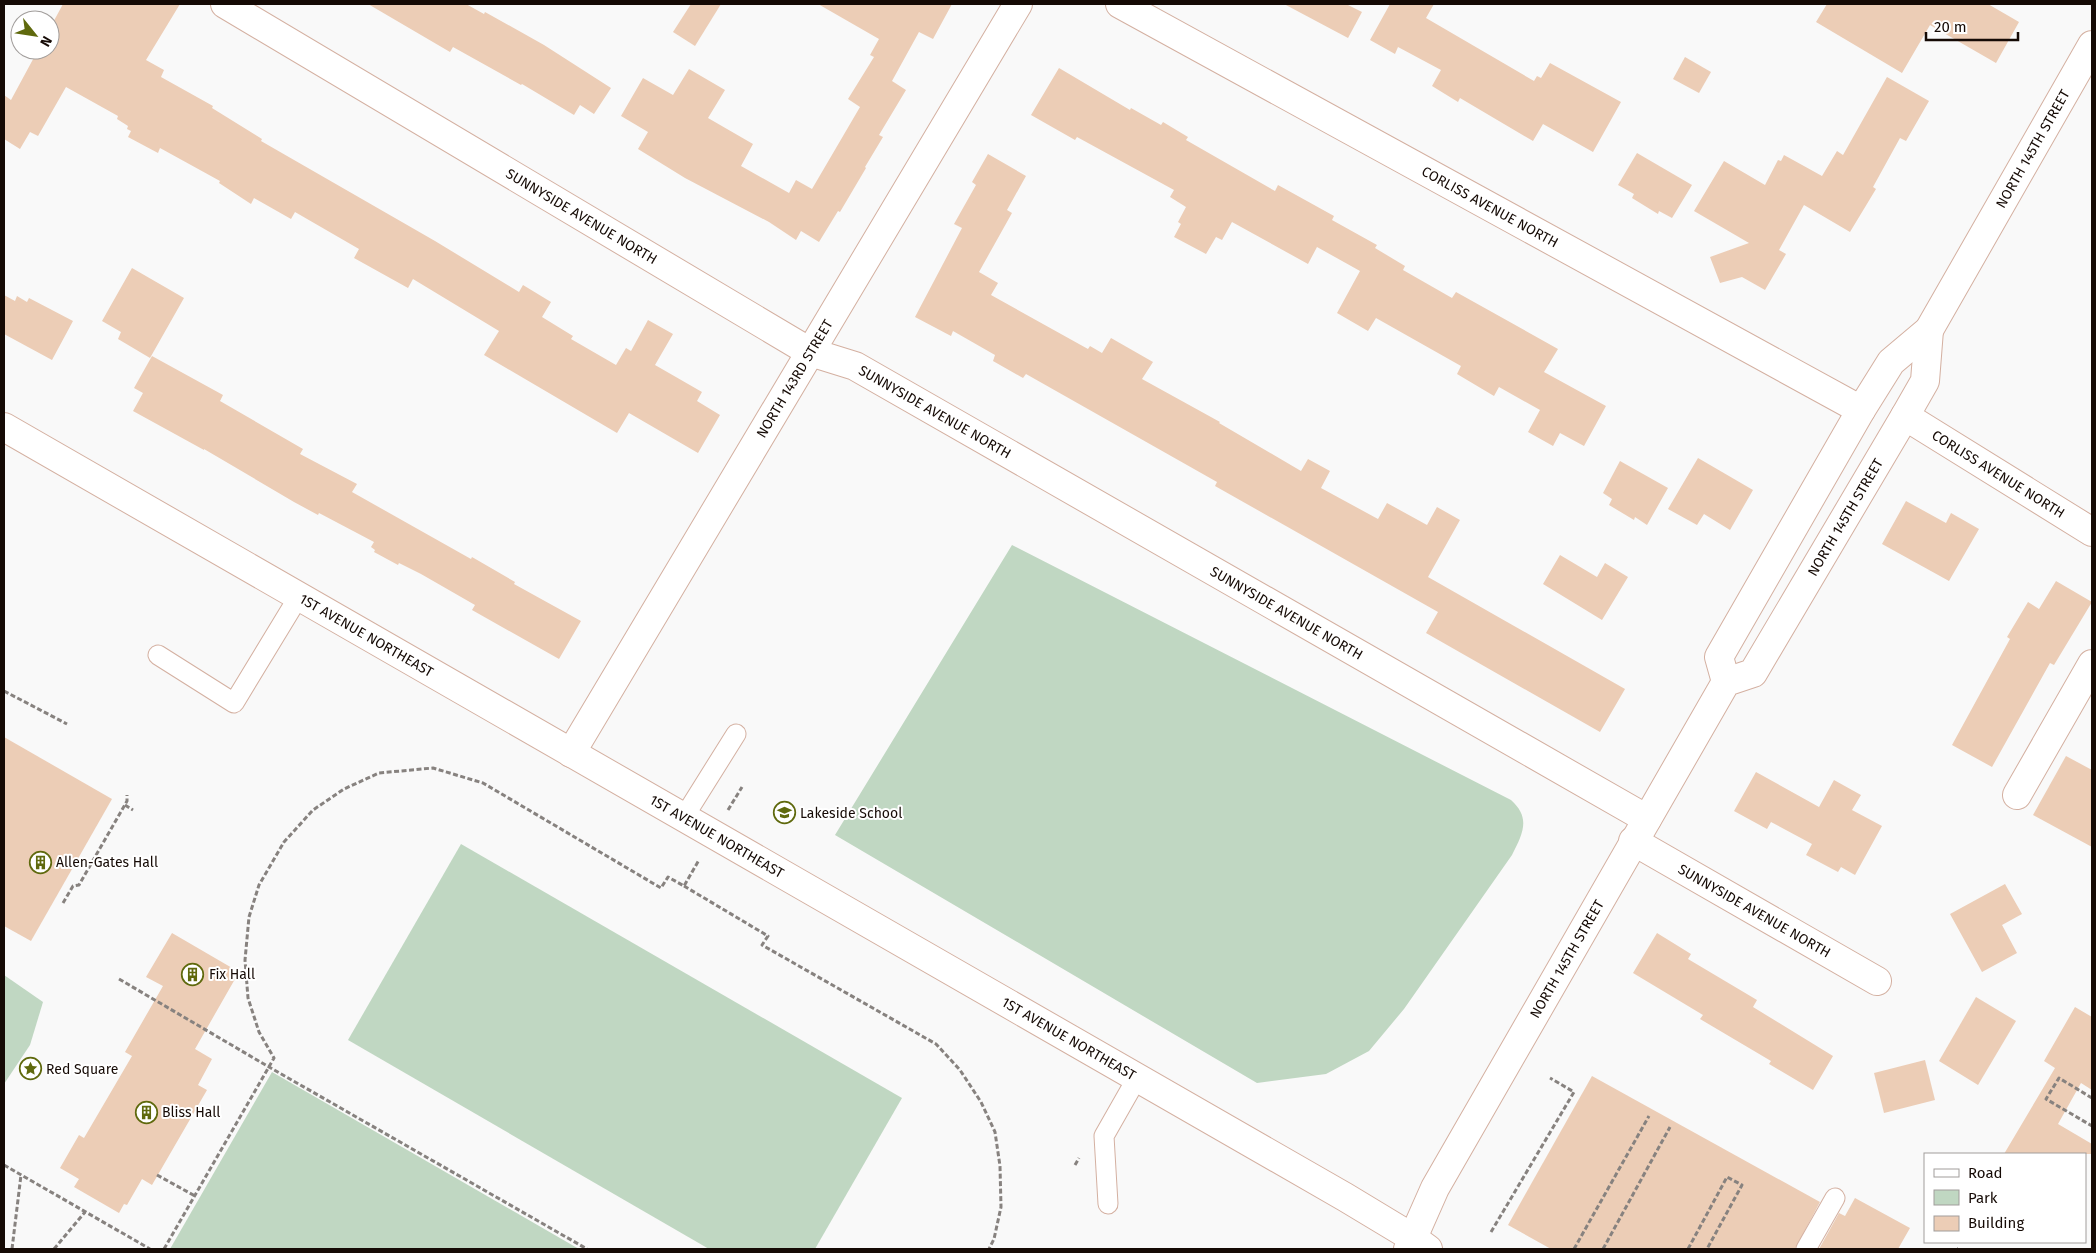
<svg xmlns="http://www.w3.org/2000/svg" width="2096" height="1253" font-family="'Fira Sans',sans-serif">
	<rect width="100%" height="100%" fill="#f9f9f9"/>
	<!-- green -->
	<g fill="#c0d7c2">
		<path d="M 1012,545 L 1511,800 C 1531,818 1523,833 1512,855 L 1404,1009 L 1369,1051 L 1326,1074 L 1257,1083 L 835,835 Z"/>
		<path d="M 461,844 L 902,1098 L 815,1249 L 709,1249 L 348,1040 Z"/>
		<path d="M 4,975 L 43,1002 L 30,1045 L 4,1084 Z"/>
		<path d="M 272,1072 L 579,1249 L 170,1249 Z"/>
	</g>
	<!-- building -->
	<g fill="#eccdb6">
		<path d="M 63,4 L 180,4 L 146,60 L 164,70 L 161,77 L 213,106 L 212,108 L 262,139 L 261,141 L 435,241 L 519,292 L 523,285 L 551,302 L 542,317 L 573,336 L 571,339 L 616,365 L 626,348 L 631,351 L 648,320 L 673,334 L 655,365 L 702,392 L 697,401 L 720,415 L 698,453 L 629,413 L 617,433 L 484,355 L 499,331 L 413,279 L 408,288 L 354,258 L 359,249 L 295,212 L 291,219 L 254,198 L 251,204 L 219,183 L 220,181 L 160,148 L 158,153 L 128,137 L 131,131 L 127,129 L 128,126 L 117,119 L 118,116 L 66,87 L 38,136 L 30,132 L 20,149 L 4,139 L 4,95 L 11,100 L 38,50 L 50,50 L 50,28 Z"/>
		<path d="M 368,4 L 466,4 L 484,14 L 485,12 L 544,45 L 611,88 L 594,114 L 580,105 L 574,115 L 522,84 L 521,85 L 453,47 L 450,52 Z"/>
		<path d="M 691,4 L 721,4 L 695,46 L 673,32 Z"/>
		<path d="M 818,4 L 952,4 L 933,39 L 919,32 L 892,81 L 906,90 L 879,135 L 883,137 L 865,167 L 866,168 L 840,212 L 838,211 L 819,242 L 801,231 L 796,240 L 769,222 L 685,178 L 638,149 L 648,132 L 621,116 L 643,78 L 673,95 L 689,69 L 725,90 L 708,118 L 753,144 L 741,166 L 789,193 L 796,180 L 812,189 L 860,107 L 848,99 L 874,57 L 870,55 L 879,39 Z"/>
		<path d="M 1284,4 L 1346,4 L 1362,12 L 1348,38 Z"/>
		<path d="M 1390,4 L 1434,4 L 1426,18 L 1534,81 L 1537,76 L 1541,78 L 1550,63 L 1621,102 L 1593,152 L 1543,124 L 1533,141 L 1460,98 L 1458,102 L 1432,86 L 1441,70 L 1398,47 L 1395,54 L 1370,40 Z"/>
		<path d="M 1827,4 L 1988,4 L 2019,22 L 1996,63 L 1930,25 L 1902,73 L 1816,22 Z"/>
		<path d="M 1685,57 L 1711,72 L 1699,93 L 1673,79 Z"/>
		<path d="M 1059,68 L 1130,110 L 1131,108 L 1161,125 L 1163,122 L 1188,137 L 1186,140 L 1275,191 L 1278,185 L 1334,216 L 1332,220 L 1377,245 L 1375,248 L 1405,266 L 1403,270 L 1452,298 L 1456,292 L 1558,349 L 1544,372 L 1606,406 L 1584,446 L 1560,433 L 1553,446 L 1528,432 L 1540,410 L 1499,387 L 1494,396 L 1457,374 L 1461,366 L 1376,318 L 1368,331 L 1337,313 L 1360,271 L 1317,247 L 1308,264 L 1232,222 L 1222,240 L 1216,237 L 1206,254 L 1174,237 L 1181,224 L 1178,222 L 1186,207 L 1170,197 L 1174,190 L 1077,137 L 1075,140 L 1031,115 Z"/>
		<path d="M 1887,77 L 1929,101 L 1906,141 L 1900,138 L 1873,187 L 1876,189 L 1850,232 L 1804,205 L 1779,250 L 1786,254 L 1765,290 L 1742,277 L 1720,283 L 1710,257 L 1749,243 L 1694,211 L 1724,161 L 1765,185 L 1778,160 L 1781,161 L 1784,155 L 1822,176 L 1837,151 L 1843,155 Z"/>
		<path d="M 1637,153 L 1692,185 L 1672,218 L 1659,211 L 1658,214 L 1632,198 L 1634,194 L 1618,185 Z"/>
		<path d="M 988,154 L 1026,176 L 1007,210 L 1012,213 L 979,272 L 998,283 L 991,295 L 1088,349 L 1090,346 L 1102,353 L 1111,338 L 1153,362 L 1142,379 L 1220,422 L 1219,423 L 1301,471 L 1308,459 L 1330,471 L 1321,488 L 1378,519 L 1387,503 L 1427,525 L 1437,507 L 1460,520 L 1428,577 L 1625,689 L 1600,732 L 1426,633 L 1438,612 L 1215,486 L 1217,482 L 1026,374 L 1023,378 L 993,361 L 995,355 L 953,331 L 951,336 L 915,317 L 962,228 L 954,224 L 976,185 L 972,182 Z"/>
		<path d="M 132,268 L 184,298 L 150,358 L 118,339 L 121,332 L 102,321 Z"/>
		<path d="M 4,295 L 15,301 L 17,296 L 27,302 L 29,298 L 73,321 L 52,360 L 4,334 Z"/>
		<path d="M 152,356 L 223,395 L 220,401 L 303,449 L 300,454 L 357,484 L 352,492 L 471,559 L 472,557 L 515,582 L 514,584 L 581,621 L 559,659 L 472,610 L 475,605 L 421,574 L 399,563 L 398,565 L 374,552 L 375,550 L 371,547 L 374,542 L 319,513 L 318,515 L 294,502 L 204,449 L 204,450 L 133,411 L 143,393 L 134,388 Z"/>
		<path d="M 1698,458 L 1753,490 L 1730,530 L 1704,514 L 1697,525 L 1668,509 Z"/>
		<path d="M 1620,461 L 1668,488 L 1647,525 L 1635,517 L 1634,520 L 1609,505 L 1612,499 L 1603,493 Z"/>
		<path d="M 1906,501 L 1946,523 L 1951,513 L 1979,529 L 1949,581 L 1882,544 Z"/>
		<path d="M 1560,555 L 1597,577 L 1605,563 L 1628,577 L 1602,620 L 1543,584 Z"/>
		<path d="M 2056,581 L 2092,602 L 2054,665 L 2050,663 L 1992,767 L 1952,745 L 2010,639 L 2007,637 L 2028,602 L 2039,609 Z"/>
		<path d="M 4,737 L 112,799 L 31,941 L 4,926 Z"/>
		<path d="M 2066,756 L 2092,770 L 2092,847 L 2033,815 Z"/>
		<path d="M 1756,772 L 1819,807 L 1834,780 L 1861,795 L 1852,810 L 1882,826 L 1855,875 L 1841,867 L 1838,872 L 1806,855 L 1812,844 L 1771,822 L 1767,829 L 1734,811 Z"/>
		<path d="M 2005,884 L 2022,914 L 2002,925 L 2017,953 L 1982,972 L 1950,914 Z"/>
		<path d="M 172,933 L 239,972 L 195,1049 L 212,1059 L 198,1085 L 207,1090 L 152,1185 L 142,1179 L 127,1205 L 124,1204 L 119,1213 L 74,1187 L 79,1179 L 60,1168 L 79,1135 L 84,1138 L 132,1056 L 125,1052 L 163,986 L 146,977 Z"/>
		<path d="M 1657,933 L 1691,954 L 1688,959 L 1757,1000 L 1753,1007 L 1833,1056 L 1813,1090 L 1769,1064 L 1771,1061 L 1700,1019 L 1703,1015 L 1633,973 Z"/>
		<path d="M 1976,997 L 2016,1021 L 1978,1085 L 1939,1061 Z"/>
		<path d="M 2075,1007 L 2092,1017 L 2092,1090 L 2081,1083 L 2058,1124 L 2092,1144 L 2092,1154 L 2004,1154 L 2055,1068 L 2044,1061 Z"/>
		<path d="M 1925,1060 L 1935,1100 L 1884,1113 L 1874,1073 Z"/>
		<path d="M 1592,1076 L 1820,1202 L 1795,1249 L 1551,1249 L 1508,1225 Z"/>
		<path d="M 1855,1198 L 1910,1228 L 1898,1249 L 1819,1249 L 1839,1213 L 1845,1216 Z"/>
	</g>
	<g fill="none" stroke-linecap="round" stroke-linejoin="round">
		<defs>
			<g id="lane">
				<path d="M 158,655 L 234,703 L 299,596"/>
				<path d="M 684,817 L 736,734"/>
				<path d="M 1108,1204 L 1104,1136 L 1137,1078"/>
				<path d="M 1806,1249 L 1835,1198"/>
			</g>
			<g id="street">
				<path id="s1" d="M 225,4 L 810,352 L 855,366 L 1647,819"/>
				<path id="s2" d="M 1120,4 L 1861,410"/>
				<path id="s3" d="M 1905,416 L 2092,532"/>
				<path id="s4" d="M 571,753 L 1018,4"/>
				<path d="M 2017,795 L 2092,664"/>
				<path id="s5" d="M 1633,841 L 1877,981"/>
			</g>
			<g id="secondary">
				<path id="s6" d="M 4,427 L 1345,1197 L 1413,1238 L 1428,1249"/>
			</g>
			<g id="primary">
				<path id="s7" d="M 1726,682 L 1719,657 L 1861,410 L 1891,362 L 1929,330 L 2092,45"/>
				<path id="s8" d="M 1408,1249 L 1435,1188 L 1726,682 L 1753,673 L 1905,416 L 1925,381 L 1929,330"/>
			</g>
		</defs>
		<!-- lane casing -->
		<use href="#lane" stroke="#d4b0a1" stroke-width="21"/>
		<!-- street casing -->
		<use href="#street" stroke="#d4b0a1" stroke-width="30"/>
		<!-- secondary casing -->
		<use href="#secondary" stroke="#d4b0a1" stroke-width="30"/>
		<!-- primary casing -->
		<use href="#primary" stroke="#d4b0a1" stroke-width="30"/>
		<!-- path -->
		<g stroke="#87827f" stroke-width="3" stroke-dasharray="5 2.5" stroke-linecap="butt">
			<path d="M 4,691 L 67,724"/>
			<path d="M 125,805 L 133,810"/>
			<path d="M 728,810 L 742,787"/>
			<path d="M 684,886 L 768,936 L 762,945 L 936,1044 L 960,1070 L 981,1102 L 995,1132 L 1000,1166 L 1001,1207 L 994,1239 L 989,1249"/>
			<path d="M 63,903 L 73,886 L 79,885 L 127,801 L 127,795"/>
			<path d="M 119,979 L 269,1067 L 587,1249"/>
			<path d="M 2092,1098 L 2059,1078 L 2046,1099 L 2092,1126"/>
			<path d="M 4,1165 L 150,1249"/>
			<path d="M 1075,1165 L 1079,1158"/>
			<path d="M 157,1175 L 195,1196"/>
			<path d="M 1491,1232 L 1574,1092 L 1550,1078"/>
			<path d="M 12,1249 L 21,1175"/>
			<path d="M 54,1249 L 85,1212"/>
			<path d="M 164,1249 L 274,1058 L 259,1032 L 248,998 L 245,960 L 249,917 L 259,885 L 284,842 L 313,810 L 344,789 L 379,773 L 433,768 L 483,783 L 661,888 L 668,877 L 684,886 L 699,860"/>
			<path d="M 1574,1249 L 1649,1116"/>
			<path d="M 1603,1249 L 1670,1127"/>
			<path d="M 1688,1249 L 1727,1177 L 1742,1185 L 1707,1249"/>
			<path d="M 1957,1249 L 1958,1249"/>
		</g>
		<!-- lane -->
		<use href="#lane" stroke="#fff" stroke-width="19"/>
		<!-- street -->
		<use href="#street" stroke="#fff" stroke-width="28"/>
		<!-- secondary -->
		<use href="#secondary" stroke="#fff" stroke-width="28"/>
		<!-- primary -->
		<use href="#primary" stroke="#fff" stroke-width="28"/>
	</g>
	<!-- icons -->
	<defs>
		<symbol id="school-ring" viewBox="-11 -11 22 22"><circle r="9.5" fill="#fff" stroke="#5f690d" stroke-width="1.5"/><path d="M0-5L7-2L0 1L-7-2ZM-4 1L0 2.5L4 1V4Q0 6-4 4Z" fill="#5f690d"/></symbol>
		<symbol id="building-ring" viewBox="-11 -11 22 22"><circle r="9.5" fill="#fff" stroke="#5f690d" stroke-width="1.5"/><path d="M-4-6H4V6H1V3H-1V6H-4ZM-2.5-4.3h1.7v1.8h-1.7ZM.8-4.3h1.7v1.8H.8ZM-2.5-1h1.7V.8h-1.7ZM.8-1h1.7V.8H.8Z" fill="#5f690d"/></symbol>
		<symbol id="sight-ring" viewBox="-11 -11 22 22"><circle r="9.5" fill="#fff" stroke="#5f690d" stroke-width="1.5"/><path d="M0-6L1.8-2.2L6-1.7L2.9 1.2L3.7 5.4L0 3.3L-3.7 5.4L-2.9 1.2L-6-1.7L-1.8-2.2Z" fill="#5f690d"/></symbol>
	</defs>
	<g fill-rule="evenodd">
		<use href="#school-ring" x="772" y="800" width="25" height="25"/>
		<use href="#building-ring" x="28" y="850" width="25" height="25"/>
		<use href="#building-ring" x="180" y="962" width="25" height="25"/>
		<use href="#sight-ring" x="18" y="1056" width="25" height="25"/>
		<use href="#building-ring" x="134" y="1100" width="25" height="25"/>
	</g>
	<g text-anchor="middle" stroke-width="4" stroke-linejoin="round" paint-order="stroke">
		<!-- street labels -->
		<g font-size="14" fill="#150a05" stroke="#fff">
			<text dy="5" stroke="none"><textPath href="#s7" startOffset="626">NORTH 145TH STREET</textPath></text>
			<text dy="5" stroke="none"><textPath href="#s2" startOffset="422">CORLISS AVENUE NORTH</textPath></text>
			<text dy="5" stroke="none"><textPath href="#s1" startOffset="415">SUNNYSIDE AVENUE NORTH</textPath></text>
			<text dy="5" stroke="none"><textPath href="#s4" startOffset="436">NORTH 143RD STREET</textPath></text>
			<text dy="5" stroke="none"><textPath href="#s1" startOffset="820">SUNNYSIDE AVENUE NORTH</textPath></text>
			<text dy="5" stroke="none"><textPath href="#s3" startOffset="110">CORLISS AVENUE NORTH</textPath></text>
			<text dy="5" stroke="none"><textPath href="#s8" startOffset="860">NORTH 145TH STREET</textPath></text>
			<text dy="5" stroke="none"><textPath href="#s1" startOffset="1225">SUNNYSIDE AVENUE NORTH</textPath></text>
			<text dy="5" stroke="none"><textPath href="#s6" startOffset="418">1ST AVENUE NORTHEAST</textPath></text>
			<text dy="5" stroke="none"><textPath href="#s6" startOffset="822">1ST AVENUE NORTHEAST</textPath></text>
			<text dy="5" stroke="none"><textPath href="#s5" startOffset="140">SUNNYSIDE AVENUE NORTH</textPath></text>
			<text dy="5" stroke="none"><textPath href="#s8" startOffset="331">NORTH 145TH STREET</textPath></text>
			<text dy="5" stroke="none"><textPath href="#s6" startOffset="1228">1ST AVENUE NORTHEAST</textPath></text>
		</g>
		<!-- poi labels -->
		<g font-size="14" fill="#150a05" stroke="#fff" text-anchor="start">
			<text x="800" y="818">Lakeside School</text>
			<text x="56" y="867">Allen-Gates Hall</text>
			<text x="209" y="979">Fix Hall</text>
			<text x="46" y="1074">Red Square</text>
			<text x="162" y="1117">Bliss Hall</text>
		</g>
	</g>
	<!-- border -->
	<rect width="2096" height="1253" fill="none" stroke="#150a05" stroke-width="10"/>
	<!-- legend -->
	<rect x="1924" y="1153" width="162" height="90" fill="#ffffff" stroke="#a19d9b"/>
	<rect x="1934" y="1169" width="25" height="8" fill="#ffffff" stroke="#a19d9b"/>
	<text x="1968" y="1178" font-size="15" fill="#150a05">Road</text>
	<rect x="1934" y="1190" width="25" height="15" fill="#c0d7c2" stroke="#a19d9b"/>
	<text x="1968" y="1203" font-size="15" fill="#150a05">Park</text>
	<rect x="1934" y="1216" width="25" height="15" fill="#eccdb6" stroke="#a19d9b"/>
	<text x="1968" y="1228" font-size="15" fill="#150a05">Building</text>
	<!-- north arrow -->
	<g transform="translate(35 35) rotate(120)"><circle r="24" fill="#ffffff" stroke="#a19d9b"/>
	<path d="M0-4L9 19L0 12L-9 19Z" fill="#5f690d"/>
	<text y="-8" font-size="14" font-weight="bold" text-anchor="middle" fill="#150a05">N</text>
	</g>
	<!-- scale -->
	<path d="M1926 32v8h92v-8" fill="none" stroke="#150a05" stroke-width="2.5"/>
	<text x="1934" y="32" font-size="15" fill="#150a05" stroke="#ffffff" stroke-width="4" paint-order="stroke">20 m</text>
</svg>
